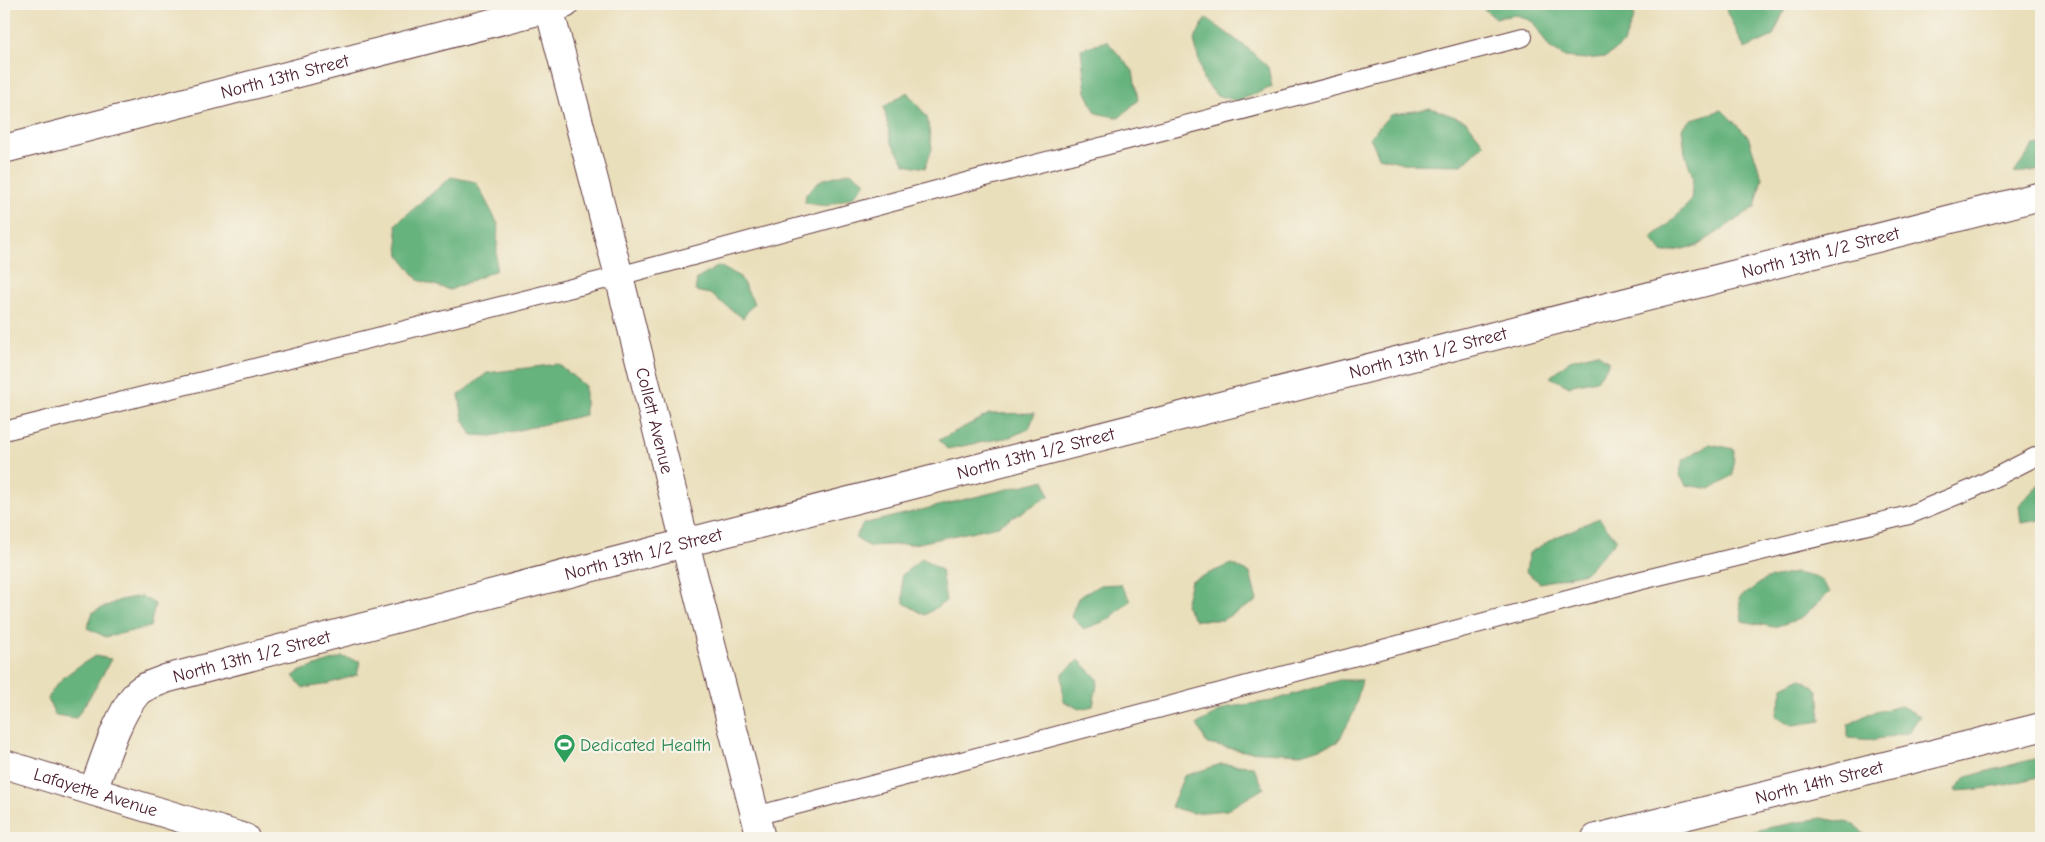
<svg xmlns="http://www.w3.org/2000/svg" width="2045" height="842" font-family="'Comic Neue',sans-serif">
	<rect width="100%" height="100%" fill="#f7f3e8"/>
	<filter id="ink" filterUnits="userSpaceOnUse"><feTurbulence type="fractalNoise" baseFrequency=".02" numOctaves="2"/><feDisplacementMap in="SourceGraphic" scale="10" xChannelSelector="R" yChannelSelector="G"/><feConvolveMatrix kernelMatrix="1 2 1 2 8 2 1 2 1" color-interpolation-filters="sRGB"/></filter>
	<filter id="wash" filterUnits="userSpaceOnUse"><feTurbulence type="fractalNoise" baseFrequency=".0096" numOctaves="4" result="noise"/><feDisplacementMap in="SourceGraphic" scale="20" xChannelSelector="R" yChannelSelector="G"/><feGaussianBlur stdDeviation="1.12" result="paint"/><feColorMatrix in="noise" values="0 0 0 0 0 0 0 0 0 0 0 0 0 0 0 0 0 1.4 0 .05"/><feComposite in="paint" operator="in"/></filter>
	<g filter="url(#wash)">
		<rect width="100%" height="100%" fill="#eadfbb"/>
		<!-- forest -->
		<g fill="#66b37e" stroke="#586954">
			<path d="M 1478,4 L 1633,4 L 1634,17 L 1623,44 L 1606,57 L 1585,59 L 1565,57 L 1549,47 L 1533,22 L 1517,15 L 1495,18 Z"/>
			<path d="M 1725,4 L 1787,4 L 1773,36 L 1745,49 L 1727,13 Z"/>
			<path d="M 1206,18 L 1246,47 L 1268,67 L 1272,87 L 1238,101 L 1216,95 L 1203,79 L 1194,40 Z"/>
			<path d="M 1107,41 L 1133,71 L 1138,100 L 1119,118 L 1096,113 L 1086,92 L 1081,49 Z"/>
			<path d="M 907,92 L 927,117 L 932,149 L 925,168 L 905,164 L 891,142 L 884,107 Z"/>
			<path d="M 1431,108 L 1466,121 L 1484,144 L 1462,165 L 1408,164 L 1379,157 L 1370,137 L 1390,115 Z"/>
			<path d="M 1722,110 L 1748,136 L 1762,178 L 1755,207 L 1697,246 L 1663,253 L 1651,238 L 1669,224 L 1691,201 L 1693,177 L 1685,153 L 1682,128 L 1692,119 Z"/>
			<path d="M 2041,145 L 2041,170 L 2014,173 L 2034,146 Z"/>
			<path d="M 850,172 L 866,182 L 853,197 L 826,206 L 805,203 L 806,194 L 821,180 Z"/>
			<path d="M 451,177 L 476,182 L 498,224 L 496,270 L 450,290 L 418,280 L 399,255 L 396,224 Z"/>
			<path d="M 719,266 L 740,277 L 754,303 L 743,318 L 710,294 L 695,291 L 697,279 Z"/>
			<path d="M 1597,353 L 1610,362 L 1597,380 L 1568,386 L 1550,377 L 1570,360 Z"/>
			<path d="M 558,364 L 585,386 L 585,415 L 492,436 L 472,435 L 463,419 L 459,395 L 487,373 Z"/>
			<path d="M 1035,413 L 1029,429 L 1010,437 L 947,449 L 939,440 L 989,414 Z"/>
			<path d="M 1710,444 L 1734,449 L 1733,475 L 1710,489 L 1686,485 L 1679,474 L 1684,459 Z"/>
			<path d="M 1045,480 L 1049,496 L 998,526 L 914,544 L 868,546 L 855,538 L 863,524 Z"/>
			<path d="M 2041,482 L 2041,520 L 2021,523 L 2019,505 Z"/>
			<path d="M 1599,518 L 1617,540 L 1585,573 L 1540,583 L 1526,572 L 1529,553 L 1554,538 Z"/>
			<path d="M 922,558 L 941,570 L 946,601 L 925,615 L 904,603 L 901,576 Z"/>
			<path d="M 1231,564 L 1250,573 L 1257,601 L 1222,620 L 1195,620 L 1185,605 L 1191,581 Z"/>
			<path d="M 1795,573 L 1819,578 L 1830,592 L 1800,619 L 1774,627 L 1742,621 L 1739,598 L 1766,579 Z"/>
			<path d="M 1120,584 L 1131,600 L 1108,620 L 1084,629 L 1071,616 L 1078,598 L 1100,585 Z"/>
			<path d="M 141,596 L 155,604 L 150,627 L 106,637 L 87,628 L 93,612 L 120,600 Z"/>
			<path d="M 95,656 L 111,659 L 96,687 L 76,718 L 55,715 L 48,699 C 57,678 76,668 95,656 Z"/>
			<path d="M 342,657 L 360,661 L 357,675 L 324,685 L 303,688 L 293,676 L 301,671 Z"/>
			<path d="M 1079,660 L 1098,679 L 1093,706 L 1079,709 L 1063,701 L 1062,674 Z"/>
			<path d="M 1801,678 L 1818,690 L 1821,721 L 1793,725 L 1776,717 L 1783,687 Z"/>
			<path d="M 1339,680 L 1362,680 L 1354,712 L 1338,742 L 1301,754 L 1244,751 L 1207,744 L 1197,724 L 1228,707 L 1272,701 Z"/>
			<path d="M 1901,706 L 1920,716 L 1908,733 L 1873,740 L 1848,738 L 1848,725 L 1868,714 Z"/>
			<path d="M 2041,757 L 2041,776 C 2013,784 1985,790 1955,791 L 1966,777 Z"/>
			<path d="M 1221,764 L 1253,766 L 1264,788 L 1227,810 L 1192,813 L 1171,807 L 1184,776 Z"/>
			<path d="M 1821,818 L 1855,824 L 1867,838 L 1728,838 L 1772,827 Z"/>
		</g>
	</g>
	<g filter="url(#ink)">
		<g fill="none" stroke-linecap="round" stroke-linejoin="round">
			<defs>
				<g id="service">
					<path d="M 4,431 L 619,276 L 970,181 L 1523,37"/>
					<path d="M 755,816 L 1642,580 L 1909,515 L 1972,489 L 2041,454"/>
				</g>
				<g id="minor">
					<path id="s1" d="M 548,4 L 619,276 L 685,543 L 761,838"/>
					<path id="s2" d="M 93,791 C 103,764 118,714 137,693 C 143,686 157,683 165,679 L 685,543 L 2041,196"/>
					<path id="s3" d="M 1596,838 L 2041,727"/>
				</g>
				<g id="tertiary">
					<path id="s4" d="M 4,149 L 565,4"/>
				</g>
				<g id="secondary">
					<path id="s5" d="M 4,764 L 245,838"/>
				</g>
			</defs>
			<!-- service casing -->
			<use href="#service" stroke="#623c41" stroke-width="20"/>
			<!-- minor casing -->
			<use href="#minor" stroke="#623c41" stroke-width="30"/>
			<!-- tertiary casing -->
			<use href="#tertiary" stroke="#623c41" stroke-width="30"/>
			<!-- secondary casing -->
			<use href="#secondary" stroke="#623c41" stroke-width="30"/>
			<!-- service -->
			<use href="#service" stroke="#fff" stroke-width="18"/>
			<!-- minor -->
			<use href="#minor" stroke="#fff" stroke-width="28"/>
			<!-- tertiary -->
			<use href="#tertiary" stroke="#fff" stroke-width="28"/>
			<!-- secondary -->
			<use href="#secondary" stroke="#fff" stroke-width="28"/>
		</g>
	</g>
	<!-- icons -->
	<defs>
		<symbol id="stadium-pin" viewBox="-11 -11 22 30"><path d="M0 17L-7.5 6A9.5 9.5 0 1 1 7.5 6Z" fill="#2e9e5b" stroke="#f7f3e8"/><path d="M0-5a6.5 5 0 1 0 0 10a6.5 5 0 1 0 0-10ZM-3.5-1.8h7v3.6h-7Z" fill="#fff"/></symbol>
	</defs>
	<g fill-rule="evenodd">
		<use href="#stadium-pin" x="552" y="732" width="25" height="34"/>
	</g>
	<g text-anchor="middle" stroke-width="4.5" stroke-linejoin="round" paint-order="stroke">
		<!-- street labels -->
		<g font-size="18" fill="#4a1f2b" stroke="#f7f3e8">
			<text dy="6" stroke="none"><textPath href="#s4" startOffset="290">North 13th Street</textPath></text>
			<text dy="6" stroke="none"><textPath href="#s2" startOffset="1849">North 13th 1/2 Street</textPath></text>
			<text dy="6" stroke="none"><textPath href="#s2" startOffset="1444">North 13th 1/2 Street</textPath></text>
			<text dy="6" stroke="none"><textPath href="#s1" startOffset="430">Collett Avenue</textPath></text>
			<text dy="6" stroke="none"><textPath href="#s2" startOffset="1039">North 13th 1/2 Street</textPath></text>
			<text dy="6" stroke="none"><textPath href="#s2" startOffset="634">North 13th 1/2 Street</textPath></text>
			<text dy="6" stroke="none"><textPath href="#s2" startOffset="229">North 13th 1/2 Street</textPath></text>
			<text dy="6" stroke="none"><textPath href="#s3" startOffset="230">North 14th Street</textPath></text>
			<text dy="6" stroke="none"><textPath href="#s5" startOffset="96">Lafayette Avenue</textPath></text>
		</g>
		<!-- leisure labels -->
		<g font-size="18" fill="#27864d" stroke="#f7f3e8" text-anchor="start">
			<text x="580" y="751">Dedicated Health</text>
		</g>
	</g>
	<!-- margin -->
	<rect width="2045" height="842" fill="none" stroke="#f7f3e8" stroke-width="20"/>
</svg>
